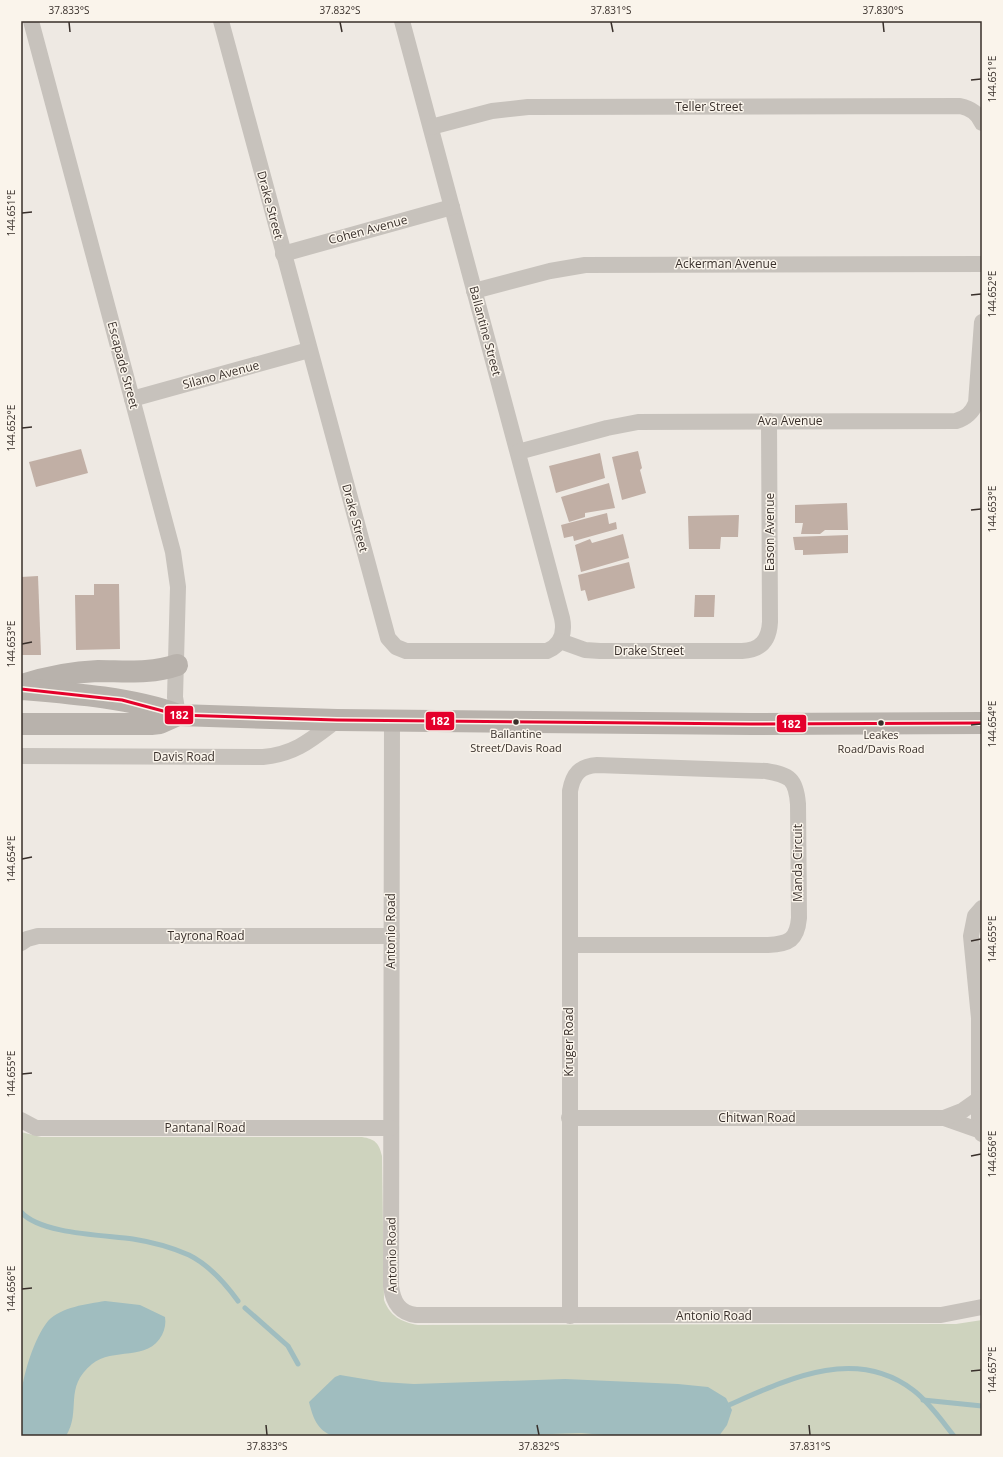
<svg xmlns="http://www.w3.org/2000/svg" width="1003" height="1457" font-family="'Open Sans',sans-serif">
	<rect width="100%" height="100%" fill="#eee9e3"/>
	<!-- green -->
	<path fill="#ced3be" d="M 21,1132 L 41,1137 L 362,1137 C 375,1139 379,1143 382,1156 L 384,1300 C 390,1316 401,1322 418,1325 L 956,1324 L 982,1320 L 982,1436 L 21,1436 Z"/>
	<!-- water -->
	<g fill="#a0bdbf">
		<path d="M 105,1301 L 140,1305 L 165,1317 C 166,1323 165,1329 162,1335 C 148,1362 113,1347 92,1364 C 63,1388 82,1410 66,1436 L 21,1436 C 21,1423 20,1409 21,1396 C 23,1375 34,1338 48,1321 C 61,1307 87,1304 105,1301 Z"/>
		<path d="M 340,1375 L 382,1382 L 414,1384 L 565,1379 L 678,1384 L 708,1387 L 726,1398 L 732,1410 L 727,1425 L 719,1436 L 615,1436 L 581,1433 L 496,1436 L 333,1436 C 317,1430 313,1418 309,1402 L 335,1377 Z"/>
	</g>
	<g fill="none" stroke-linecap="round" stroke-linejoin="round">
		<!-- stream -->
		<g stroke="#a0bdbf" stroke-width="5">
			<path d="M 21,1212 C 40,1234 104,1235 133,1239 C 152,1242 171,1247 189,1255 C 209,1265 225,1283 238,1301"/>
			<path d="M 245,1308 L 288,1346 L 298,1364"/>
			<path d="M 923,1400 L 982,1406"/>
			<path d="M 729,1405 C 788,1379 855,1346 913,1390 C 929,1402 942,1421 954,1436"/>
		</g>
	</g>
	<!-- building -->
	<g fill="#c1afa5">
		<path d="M 81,449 L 88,473 L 36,487 L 29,462 Z"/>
		<path d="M 638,451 L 642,468 L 640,470 L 646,493 L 622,500 L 612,457 Z"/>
		<path d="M 600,453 L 605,478 L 556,493 L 549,466 Z"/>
		<path d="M 609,483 L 615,508 L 585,513 L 585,517 L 569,522 L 561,497 Z"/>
		<path d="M 847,503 L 848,530 L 825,530 L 820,534 L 801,534 L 803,523 L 795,523 L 795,505 Z"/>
		<path d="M 607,513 L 609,524 L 616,522 L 617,529 L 574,541 L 573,536 L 564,538 L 561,525 Z"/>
		<path d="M 739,515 L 738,537 L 721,537 L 720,549 L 689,549 L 688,516 Z"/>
		<path d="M 623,534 L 629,558 L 581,572 L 575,545 L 590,539 L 592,543 Z"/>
		<path d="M 848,535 L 848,553 L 803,555 L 803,550 L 795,550 L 793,537 Z"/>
		<path d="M 629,562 L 635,588 L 588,601 L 585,590 L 581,591 L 578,575 Z"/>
		<path d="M 38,576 L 41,655 L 21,655 L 21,577 Z"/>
		<path d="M 94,584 L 119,584 L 120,649 L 76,650 L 75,595 L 94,595 Z"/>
		<path d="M 695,595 L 715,595 L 714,617 L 694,617 Z"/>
	</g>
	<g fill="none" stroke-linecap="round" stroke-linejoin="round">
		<!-- street -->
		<g stroke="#c7c2bc" stroke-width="16">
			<path d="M 31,21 L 173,552 L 178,587 L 175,697 L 178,715"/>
			<path d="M 221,21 L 388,638 L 396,647 L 406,651 L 547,651 C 562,645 565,632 562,618 L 402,21"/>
			<path d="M 431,127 L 492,111 L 528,107 L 960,106 C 970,108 978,113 982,123"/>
			<path d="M 283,254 L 452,207"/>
			<path d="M 474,291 L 550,271 L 585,265 L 982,264"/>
			<path d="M 132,399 L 309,350"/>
			<path d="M 518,452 L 607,428 L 638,422 L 956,421 C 966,418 972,413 976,403 L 982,322"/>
			<path d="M 560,641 L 585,650 L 600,651 L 742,651 C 761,650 769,640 770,622 L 769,421"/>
			<path d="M 392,720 L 391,1286 C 393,1302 399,1313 416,1315 L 941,1315 L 982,1307"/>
			<path d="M 21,756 L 263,757 C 296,754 312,739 337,720"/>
			<path d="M 982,908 L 975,916 L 971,936 L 979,1018 L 979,1121 L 982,1134"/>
			<path d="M 21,943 L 27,939 L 38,936 L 392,936"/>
			<path d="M 570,945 L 768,945 C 789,944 797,940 799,918 L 798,804 C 796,779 790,775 766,771 L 597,765 C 580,766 573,774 570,791 L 570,1316"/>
			<path d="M 569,1118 L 944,1118 L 981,1131"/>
			<path d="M 944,1118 L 962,1111 L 979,1099"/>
			<path d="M 21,1120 L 36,1128 L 391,1128"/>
		</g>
		<!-- secondary -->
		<g stroke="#b8b2ac" stroke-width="22">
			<path d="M 22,685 C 47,677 71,672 98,671 C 125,671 151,674 177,665"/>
			<path d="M 21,689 C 69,693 134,698 178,715 L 337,720 L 751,724 L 982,723"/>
			<path d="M 21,724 L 151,724 L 160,723 L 178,715"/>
		</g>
		<defs>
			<path id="bus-1" d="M 21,689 L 122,700 L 178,715 L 337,720 L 751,724 L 982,723"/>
		</defs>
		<!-- bus-1 casing -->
		<use href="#bus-1" stroke="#faf4eb" stroke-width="6"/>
		<!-- bus-1 -->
		<use href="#bus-1" stroke="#e4002b" stroke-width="3"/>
	</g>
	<!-- ticks -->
	<path fill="none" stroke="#382f2a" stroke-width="1.5" d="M 69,22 L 70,32M 340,22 L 342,32M 611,22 L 613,32M 883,22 L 884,32M 971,80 L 981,79M 22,213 L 32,212M 971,295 L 981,294M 22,428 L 32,427M 971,510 L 981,509M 22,644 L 32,642M 971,725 L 981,724M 22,859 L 32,857M 971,941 L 981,939M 22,1074 L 32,1073M 971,1156 L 981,1154M 22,1289 L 32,1288M 971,1371 L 981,1370M 266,1425 L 267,1435M 537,1425 L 539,1435M 809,1425 L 810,1435"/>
	<!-- markers -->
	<g fill="#382f2a" stroke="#faf4eb" stroke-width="1.5">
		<circle cx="516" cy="722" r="3.5"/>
		<circle cx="881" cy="723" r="3.5"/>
	</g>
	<g text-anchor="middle" stroke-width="3" stroke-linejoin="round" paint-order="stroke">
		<!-- bus labels -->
		<g font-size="11" fill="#382f2a" stroke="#faf4eb">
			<text x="516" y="738">Ballantine<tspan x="516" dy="14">Street/Davis Road</tspan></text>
			<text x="881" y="739">Leakes<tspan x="881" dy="14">Road/Davis Road</tspan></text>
		</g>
		<!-- street labels -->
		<g font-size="12" fill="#382f2a" stroke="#faf4eb">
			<text x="709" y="111">Teller Street</text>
			<text transform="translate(270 205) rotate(75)" y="4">Drake Street</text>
			<text transform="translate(368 230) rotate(-15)" y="4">Cohen Avenue</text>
			<text x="726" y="268">Ackerman Avenue</text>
			<text transform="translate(485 331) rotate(75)" y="4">Ballantine Street</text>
			<text transform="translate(123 365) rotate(75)" y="4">Escapade Street</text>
			<text transform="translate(221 375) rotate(-15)" y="4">Silano Avenue</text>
			<text x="790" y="425">Ava Avenue</text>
			<text transform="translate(355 518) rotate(75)" y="4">Drake Street</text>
			<text transform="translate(770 532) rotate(-90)" y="4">Eason Avenue</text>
			<text x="649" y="655">Drake Street</text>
			<text x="184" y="761">Davis Road</text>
			<text transform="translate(798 863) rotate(-90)" y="4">Manda Circuit</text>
			<text transform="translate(391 931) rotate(-90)" y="4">Antonio Road</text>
			<text x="206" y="940">Tayrona Road</text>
			<text transform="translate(569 1042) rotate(-90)" y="4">Kruger Road</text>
			<text x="757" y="1122">Chitwan Road</text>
			<text x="205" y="1132">Pantanal Road</text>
			<text transform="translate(392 1255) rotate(-91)" y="4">Antonio Road</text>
			<text x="714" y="1320">Antonio Road</text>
		</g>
	</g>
	<g stroke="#faf4eb" stroke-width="1.5">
		<rect x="164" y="705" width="30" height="20" rx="4" fill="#e4002b"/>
		<rect x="425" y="711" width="30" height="20" rx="4" fill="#e4002b"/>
		<rect x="776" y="714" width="31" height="19" rx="4" fill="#e4002b"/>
	</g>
	<g font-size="11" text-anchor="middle" font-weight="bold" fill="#fff">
		<text x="179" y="719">182</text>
		<text x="440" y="725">182</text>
		<text x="791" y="728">182</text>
	</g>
	<!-- border -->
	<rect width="1003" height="1457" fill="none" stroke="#faf4eb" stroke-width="44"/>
	<rect x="22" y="22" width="959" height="1413" fill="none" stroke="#382f2a" stroke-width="1.5"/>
	<g font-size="10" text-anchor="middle" fill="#382f2a">
		<text x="69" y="14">37.833°S</text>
		<text x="340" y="14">37.832°S</text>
		<text x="611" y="14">37.831°S</text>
		<text x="883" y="14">37.830°S</text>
		<text transform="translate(992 79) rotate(-90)" y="4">144.651°E</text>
		<text transform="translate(11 213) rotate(-90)" y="4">144.651°E</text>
		<text transform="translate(992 294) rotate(-90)" y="4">144.652°E</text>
		<text transform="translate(11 428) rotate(-90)" y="4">144.652°E</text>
		<text transform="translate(992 509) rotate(-90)" y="4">144.653°E</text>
		<text transform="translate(11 644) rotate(-90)" y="4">144.653°E</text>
		<text transform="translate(992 724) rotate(-90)" y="4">144.654°E</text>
		<text transform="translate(11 859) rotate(-90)" y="4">144.654°E</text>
		<text transform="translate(992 939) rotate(-90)" y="4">144.655°E</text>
		<text transform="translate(11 1074) rotate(-90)" y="4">144.655°E</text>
		<text transform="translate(992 1154) rotate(-90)" y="4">144.656°E</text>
		<text transform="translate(11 1289) rotate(-90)" y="4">144.656°E</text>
		<text transform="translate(992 1370) rotate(-90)" y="4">144.657°E</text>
		<text x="267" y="1450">37.833°S</text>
		<text x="539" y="1450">37.832°S</text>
		<text x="810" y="1450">37.831°S</text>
	</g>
</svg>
